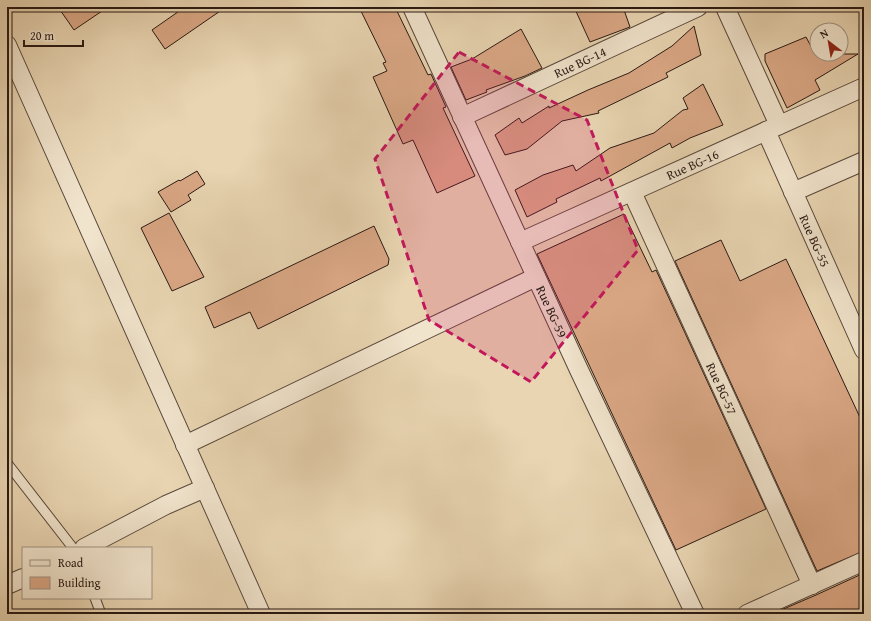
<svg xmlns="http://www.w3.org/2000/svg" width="871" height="621" font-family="'Gentium Book Plus',serif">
	<rect width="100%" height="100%" fill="#e9d5b2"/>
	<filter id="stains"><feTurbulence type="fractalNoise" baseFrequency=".005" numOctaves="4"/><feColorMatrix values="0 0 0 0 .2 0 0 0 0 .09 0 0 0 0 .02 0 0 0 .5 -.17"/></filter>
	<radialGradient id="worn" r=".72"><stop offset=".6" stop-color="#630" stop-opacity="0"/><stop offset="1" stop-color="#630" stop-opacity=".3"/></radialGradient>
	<!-- building -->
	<g fill="#dba886" stroke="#291913">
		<path d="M 58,7 L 108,7 L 74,30 Z"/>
		<path d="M 185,7 L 226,7 L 165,49 L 152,30 Z"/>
		<path d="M 359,7 L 395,7 L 428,75 L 431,74 L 446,107 L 443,108 L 475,176 L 437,193 L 413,140 L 403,144 L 373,77 L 387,71 L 383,63 L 386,62 Z"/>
		<path d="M 574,7 L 623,7 L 630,27 L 590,42 Z"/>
		<path d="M 694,26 L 701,55 L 666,73 L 668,77 L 598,111 L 599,113 L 562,121 L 527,149 L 505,155 L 495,135 L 519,118 L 522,123 L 549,106 L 549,108 L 588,90 L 629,73 L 672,46 Z"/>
		<path d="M 521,29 L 542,68 L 525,76 L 486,90 L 487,92 L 466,100 L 451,67 L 472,59 Z"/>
		<path d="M 806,37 L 815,54 L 858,54 L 815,80 L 820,90 L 787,108 L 765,61 L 765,54 Z"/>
		<path d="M 703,84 L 723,125 L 690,138 L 672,148 L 670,143 L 601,181 L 600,178 L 556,199 L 557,202 L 527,217 L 515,190 L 543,175 L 573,165 L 576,171 L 610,148 L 654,133 L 683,110 L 688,109 L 683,98 Z"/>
		<path d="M 197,171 L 205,184 L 188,195 L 191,200 L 171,212 L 158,192 L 179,180 L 180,181 Z"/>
		<path d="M 169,213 L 204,277 L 172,291 L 141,228 Z"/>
		<path d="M 624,214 L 652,272 L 656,270 L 766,509 L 676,550 L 537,254 Z"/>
		<path d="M 374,226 L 389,259 L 388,265 L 258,329 L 250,312 L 214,328 L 205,307 Z"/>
		<path d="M 721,240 L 740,281 L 786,259 L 864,426 L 864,551 L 817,571 L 675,261 Z"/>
		<path d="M 864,573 L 864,614 L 772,614 L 816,595 Z"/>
	</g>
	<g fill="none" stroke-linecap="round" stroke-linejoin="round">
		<defs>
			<g id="service">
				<path d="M 7,463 L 73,548"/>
				<path d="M 95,598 L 101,614"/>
			</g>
			<g id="minor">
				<path id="s1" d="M 412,7 L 579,370 L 695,614"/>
				<path d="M 725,7 L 779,125"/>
				<path d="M 7,45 L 261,614"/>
				<path id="s2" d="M 462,117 L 698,7"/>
				<path id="s3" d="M 766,131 L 864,350"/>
				<path id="s4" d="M 632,192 L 812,585"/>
				<path d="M 793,192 L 864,161"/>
				<path id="s5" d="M 520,242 L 864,87"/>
				<path d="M 185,445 L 536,277"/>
				<path d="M 84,548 L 166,505 L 205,488"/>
				<path d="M 7,585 L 23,578"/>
				<path d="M 747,614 L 864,561"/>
			</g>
		</defs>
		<!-- service casing -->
		<use href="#service" stroke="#59483b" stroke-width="11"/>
		<!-- minor casing -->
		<use href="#minor" stroke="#59483b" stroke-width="20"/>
		<!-- service -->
		<use href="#service" stroke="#f1e4cd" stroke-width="9"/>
		<!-- minor -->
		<use href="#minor" stroke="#f1e4cd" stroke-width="18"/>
	</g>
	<!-- marked area -->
	<path fill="#c2185b" fill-opacity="0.2" stroke="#c2185b" stroke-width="3" stroke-dasharray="8 5" stroke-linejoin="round" d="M 459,52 L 587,120 L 638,250 L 531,382 L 429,320 L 375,159 Z"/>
	<g text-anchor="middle" stroke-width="4" stroke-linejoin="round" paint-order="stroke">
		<!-- street labels -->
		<g font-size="13" fill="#291913" stroke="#f1e4cd">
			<text dy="5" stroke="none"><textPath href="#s2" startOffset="130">Rue BG-14</textPath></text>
			<text dy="5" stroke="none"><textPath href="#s5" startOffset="189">Rue BG-16</textPath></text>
			<text dy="5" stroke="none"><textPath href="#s3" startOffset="120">Rue BG-55</textPath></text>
			<text dy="5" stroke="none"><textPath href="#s1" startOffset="335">Rue BG-59</textPath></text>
			<text dy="5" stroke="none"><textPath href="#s4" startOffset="216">Rue BG-57</textPath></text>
		</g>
	</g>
	<!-- margin -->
	<rect width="871" height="621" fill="none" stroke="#e9d5b2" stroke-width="24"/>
	<rect x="8" y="8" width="855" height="605" fill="none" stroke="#291913" stroke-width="2"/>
	<rect x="12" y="12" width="847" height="597" fill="none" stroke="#291913"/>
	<!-- legend -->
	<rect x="22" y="547" width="130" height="52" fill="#f1e4cd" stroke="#a19383"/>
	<rect x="30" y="560" width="20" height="6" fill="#f1e4cd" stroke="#a19383"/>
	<text x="58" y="567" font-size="12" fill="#291913">Road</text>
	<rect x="30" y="577" width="20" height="12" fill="#dba886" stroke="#a19383"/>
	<text x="58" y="587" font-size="12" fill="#291913">Building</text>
	<!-- north arrow -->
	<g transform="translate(829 42) rotate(329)"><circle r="19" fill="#f1e4cd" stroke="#a19383"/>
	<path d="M0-3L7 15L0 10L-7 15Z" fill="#8f2418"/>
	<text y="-6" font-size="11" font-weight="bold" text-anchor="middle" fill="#291913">N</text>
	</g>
	<!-- scale -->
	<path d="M24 40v6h59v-6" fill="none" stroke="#291913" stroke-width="2"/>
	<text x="30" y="40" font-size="12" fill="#291913" stroke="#f1e4cd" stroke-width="3" paint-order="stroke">20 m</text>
	<rect width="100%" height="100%" filter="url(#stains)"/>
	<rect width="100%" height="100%" fill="url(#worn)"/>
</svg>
